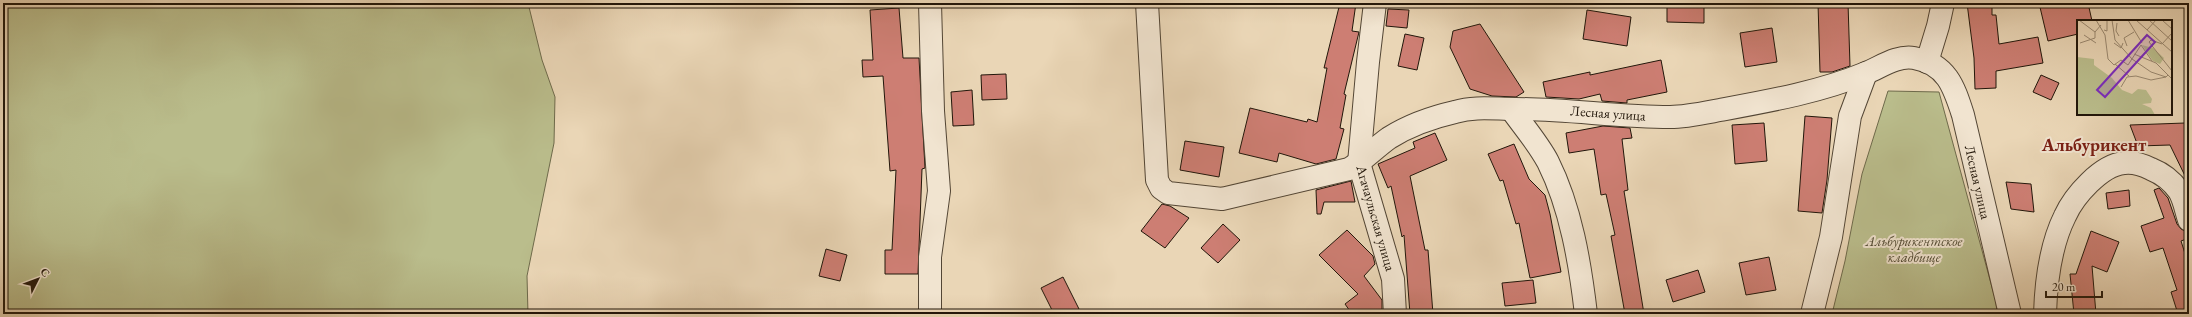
<svg xmlns="http://www.w3.org/2000/svg" width="2192" height="317" font-family="'EB Garamond',serif">
	<rect width="100%" height="100%" fill="#ead6b6"/>
	<filter id="stains"><feTurbulence type="fractalNoise" baseFrequency=".005" numOctaves="4"/><feColorMatrix values="0 0 0 0 .2 0 0 0 0 .09 0 0 0 0 .02 0 0 0 .5 -.17"/></filter>
	<radialGradient id="worn" r=".72"><stop offset=".6" stop-color="#630" stop-opacity="0"/><stop offset="1" stop-color="#630" stop-opacity=".3"/></radialGradient>
	<!-- green -->
	<g fill="#babd8c" stroke="#6e6a4b">
		<path d="M 3,3 L 528,3 L 542,60 L 555,97 L 554,143 L 527,276 L 528,314 L 3,314 Z"/>
		<path d="M 1888,91 L 1939,92 L 1996,302 L 1997,314 L 1832,314 L 1845,261 L 1862,174 Z"/>
	</g>
	<!-- building -->
	<g fill="#cd7e73" stroke="#21160a">
		<path d="M 1340,3 L 1356,3 L 1352,31 L 1359,32 L 1344,94 L 1346,95 L 1340,128 L 1344,129 L 1336,159 L 1316,164 L 1279,153 L 1277,162 L 1239,153 L 1250,108 L 1307,122 L 1308,119 L 1317,122 L 1327,68 L 1324,68 Z"/>
		<path d="M 1667,3 L 1704,3 L 1704,23 L 1667,22 Z"/>
		<path d="M 1818,3 L 1848,3 L 1850,66 L 1832,72 L 1820,72 Z"/>
		<path d="M 1967,3 L 1992,3 L 1992,15 L 1996,15 L 1999,44 L 2038,37 L 2043,63 L 1996,71 L 1996,88 L 1975,89 L 1974,58 Z"/>
		<path d="M 2039,3 L 2088,3 L 2092,21 L 2078,21 L 2078,34 L 2048,41 Z"/>
		<path d="M 899,8 L 903,58 L 919,58 L 925,168 L 922,169 L 918,274 L 885,274 L 885,250 L 892,250 L 896,170 L 890,171 L 883,76 L 863,77 L 862,60 L 873,60 L 870,10 Z"/>
		<path d="M 1388,9 L 1409,10 L 1407,28 L 1386,26 Z"/>
		<path d="M 1587,10 L 1631,17 L 1627,46 L 1583,39 Z"/>
		<path d="M 1480,24 L 1524,92 L 1516,97 L 1492,96 L 1470,89 L 1450,47 L 1453,31 Z"/>
		<path d="M 1772,28 L 1777,62 L 1745,67 L 1740,33 Z"/>
		<path d="M 1405,34 L 1424,38 L 1417,70 L 1398,66 Z"/>
		<path d="M 1661,60 L 1667,92 L 1627,100 L 1627,103 L 1602,101 L 1600,94 L 1579,99 L 1546,97 L 1543,82 L 1590,72 L 1590,75 Z"/>
		<path d="M 1006,74 L 1007,99 L 982,100 L 981,75 Z"/>
		<path d="M 2041,75 L 2059,83 L 2051,100 L 2033,92 Z"/>
		<path d="M 972,90 L 974,125 L 953,126 L 951,92 Z"/>
		<path d="M 1805,116 L 1832,118 L 1827,180 L 1822,213 L 1798,211 Z"/>
		<path d="M 1764,123 L 1767,161 L 1735,164 L 1732,125 Z"/>
		<path d="M 2185,123 L 2188,182 L 2170,145 L 2138,146 L 2130,125 Z"/>
		<path d="M 1603,126 L 1630,128 L 1632,138 L 1622,139 L 1628,190 L 1624,191 L 1644,314 L 1625,314 L 1611,236 L 1615,235 L 1606,194 L 1601,195 L 1594,149 L 1569,153 L 1566,133 Z"/>
		<path d="M 1435,133 L 1447,160 L 1410,176 L 1425,250 L 1428,250 L 1433,314 L 1410,314 L 1404,235 L 1402,237 L 1391,186 L 1388,188 L 1378,164 L 1415,148 L 1413,142 Z"/>
		<path d="M 1185,141 L 1224,147 L 1219,177 L 1180,170 Z"/>
		<path d="M 1514,144 L 1529,179 L 1545,195 L 1550,214 L 1561,272 L 1530,278 L 1519,223 L 1516,224 L 1503,180 L 1500,181 L 1488,154 Z"/>
		<path d="M 1351,181 L 1355,202 L 1324,202 L 1321,214 L 1317,214 L 1316,190 Z"/>
		<path d="M 2006,182 L 2031,184 L 2034,212 L 2011,209 Z"/>
		<path d="M 2159,188 L 2168,198 L 2177,224 L 2181,229 L 2187,232 L 2189,238 L 2181,241 L 2189,266 L 2189,314 L 2178,314 L 2171,292 L 2177,290 L 2163,248 L 2150,252 L 2141,226 L 2164,218 L 2154,190 Z"/>
		<path d="M 2129,190 L 2130,206 L 2108,209 L 2106,193 Z"/>
		<path d="M 1162,204 L 1170,206 L 1189,218 L 1165,248 L 1141,231 Z"/>
		<path d="M 1223,224 L 1240,240 L 1218,263 L 1201,248 Z"/>
		<path d="M 1347,230 L 1373,256 L 1375,264 L 1364,276 L 1382,300 L 1382,314 L 1377,312 L 1374,314 L 1352,314 L 1345,304 L 1358,294 L 1319,255 Z"/>
		<path d="M 2091,231 L 2119,242 L 2107,272 L 2092,266 L 2096,314 L 2074,314 L 2070,274 L 2076,274 Z"/>
		<path d="M 826,249 L 847,255 L 840,281 L 819,276 Z"/>
		<path d="M 1769,257 L 1776,290 L 1746,295 L 1739,263 Z"/>
		<path d="M 1698,270 L 1705,292 L 1673,302 L 1666,280 Z"/>
		<path d="M 1063,277 L 1079,309 L 1068,314 L 1054,314 L 1041,288 Z"/>
		<path d="M 1533,280 L 1536,303 L 1505,306 L 1502,283 Z"/>
	</g>
	<g fill="none" stroke-linecap="round" stroke-linejoin="round">
		<defs>
			<g id="minor">
				<path d="M 930,3 L 933,111 L 939,191 L 930,257 L 930,314"/>
				<path d="M 1147,3 L 1157,180 L 1161,188 L 1168,193 L 1222,199 L 1349,169 C 1364,160 1375,148 1389,138 C 1408,126 1433,117 1455,112 C 1475,106 1494,109 1515,109 C 1567,109 1618,117 1670,117 C 1686,117 1704,113 1720,110 C 1769,101 1820,92 1866,73 C 1881,67 1897,55 1914,58 C 1947,64 1954,87 1963,115 L 2010,314"/>
				<path d="M 1375,3 L 1368,62 L 1359,163 L 1393,279 L 1395,314"/>
				<path d="M 1927,62 L 1938,26 L 1943,3"/>
				<path d="M 1511,109 C 1523,126 1538,143 1548,162 C 1571,208 1580,263 1586,314"/>
				<path d="M 1812,314 L 1831,237 L 1850,116 L 1866,73"/>
				<path d="M 2045,314 C 2046,281 2050,246 2065,216 C 2074,196 2101,165 2124,163 C 2132,162 2143,165 2151,169 C 2161,173 2172,181 2179,191 C 2184,199 2186,211 2189,220"/>
			</g>
		</defs>
		<!-- minor casing -->
		<use href="#minor" stroke="#534635" stroke-width="24"/>
		<!-- minor -->
		<use href="#minor" stroke="#f1e4d0" stroke-width="22"/>
	</g>
	<g text-anchor="middle" stroke-width="4" stroke-linejoin="round" paint-order="stroke">
		<!-- street labels -->
		<g font-size="14" fill="#21160a" stroke="#f1e4d0">
			<text transform="translate(1608 113) rotate(4)" y="5">Лесная улица</text>
			<text transform="translate(1978 182) rotate(77)" y="5">Лесная улица</text>
			<text transform="translate(1376 218) rotate(74)" y="5">Агачаульская улица</text>
		</g>
		<!-- park labels -->
		<g font-size="14" font-style="italic" fill="#4f4831" stroke="#f1e4d0">
			<text x="1914" y="246">Альбурикентское<tspan x="1914" dy="16">кладбище</tspan></text>
		</g>
		<!-- district labels -->
		<g font-size="18" font-weight="bold" fill="#7a1f14" stroke="#f1e4d0">
			<text x="2094" y="151">Альбурикент</text>
		</g>
	</g>
	<!-- overview -->
	<g transform="translate(2077 20)">
		<rect width="95" height="95" fill="#ead6b6"/>
		<path d="M 65,25 L 76,28 L 87,38 L 83,44 L 76,41 ZM 0,37 L 17,39 L 17,45 L 35,58 L 45,70 L 55,74 L 61,69 L 69,70 L 75,79 L 74,83 L 65,84 L 74,88 L 78,95 L 0,95 Z" fill="#babd8c"/>
		<path fill="none" stroke="#9a8971" stroke-width="1" d="M 2,0 L 18,12 L 24,5M 19,0 L 28,15 L 31,39 L 37,45 L 44,40 L 51,45 L 64,25M 35,0 L 38,20 L 55,39 L 74,52 L 89,57 L 91,55M 51,0 L 65,23M 59,0 L 95,32M 72,0 L 95,21M 85,0 L 95,9M 40,3 L 39,11 L 42,16M 27,10 L 30,11 L 30,0M 70,10 L 79,0M 95,13 L 85,24 L 74,20 L 72,22 L 95,51M 7,15 L 19,23M 3,23 L 18,18 L 18,12M 37,23 L 44,28 L 46,23M 64,25 L 75,41M 50,26 L 47,18 L 57,12M 57,34 L 79,43 L 95,59M 38,44 L 52,56M 44,67 L 50,57 L 59,56 L 74,60 L 89,57"/>
		<path fill="#7b2cbf" fill-opacity="0.15" stroke="#7b2cbf" stroke-width="2" d="M 70,15 L 78,22 L 28,77 L 20,70 Z"/>
		<rect width="95" height="95" fill="none" stroke="#21160a" stroke-width="2"/>
	</g>
	<!-- margin -->
	<rect width="2192" height="317" fill="none" stroke="#ead6b6" stroke-width="16"/>
	<rect x="4" y="4" width="2184" height="309" fill="none" stroke="#21160a" stroke-width="2"/>
	<rect x="8" y="8" width="2176" height="301" fill="none" stroke="#21160a"/>
	<!-- north arrow -->
	<g transform="translate(38 279) rotate(48)" stroke="#f1e4d0" stroke-width="3" paint-order="stroke">
	<path d="M0-3L7 15L0 10L-7 15Z" fill="#21160a"/>
	<text y="-6" font-size="11" font-weight="bold" text-anchor="middle" fill="#21160a">С</text>
	</g>
	<!-- scale -->
	<path d="M2046 291v6h56v-6" fill="none" stroke="#21160a" stroke-width="2"/>
	<text x="2052" y="291" font-size="12" fill="#21160a" stroke="#f1e4d0" stroke-width="3" paint-order="stroke">20 m</text>
	<rect width="100%" height="100%" filter="url(#stains)"/>
	<rect width="100%" height="100%" fill="url(#worn)"/>
</svg>
